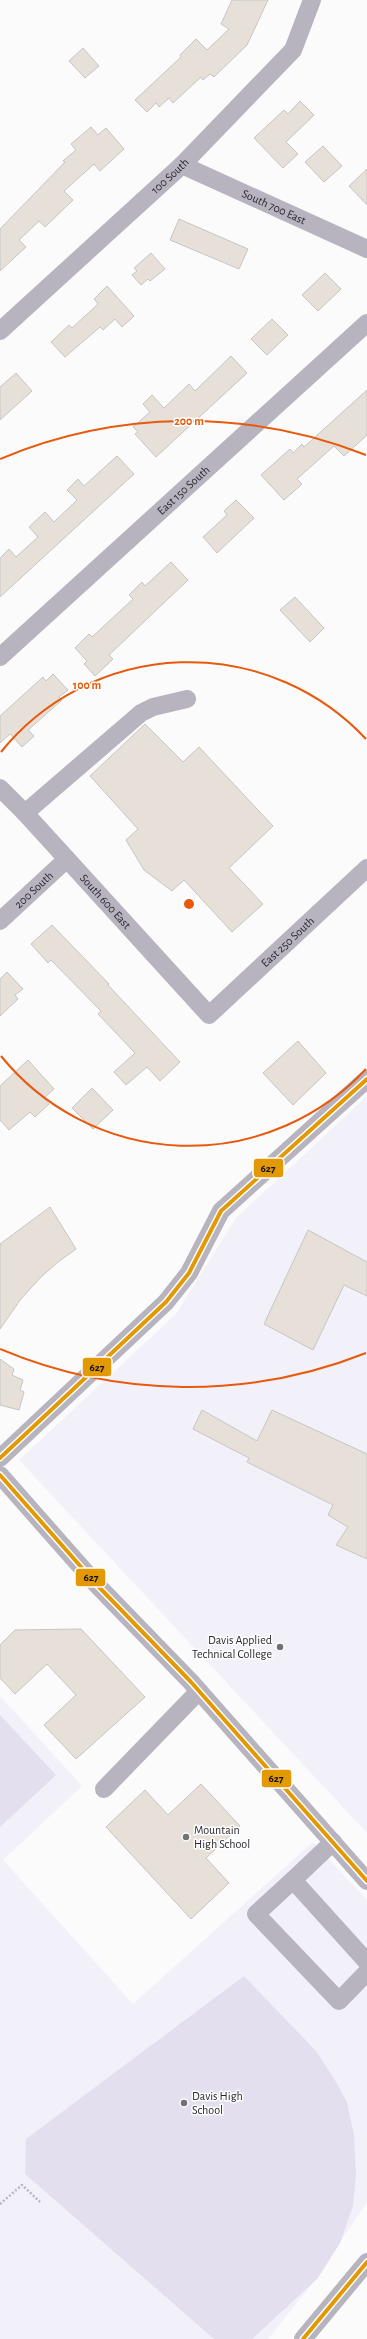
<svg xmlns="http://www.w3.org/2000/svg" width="367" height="2339" font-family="'Alegreya Sans',sans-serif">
	<rect width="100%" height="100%" fill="#fbfbfc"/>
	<!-- built -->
	<g fill="#f2f0f9">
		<path d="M 367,1096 L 367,1833 L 19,1460 L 176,1314 L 236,1218 Z"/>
		<path d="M 0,1696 L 82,1786 L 3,1860 L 133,2004 L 313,1842 L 367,1900 L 367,2202 L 312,2284 L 268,2339 L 0,2339 Z"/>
	</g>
	<!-- green -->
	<g fill="#e3dfef">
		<path d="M 0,1715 L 56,1775 L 0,1827 Z"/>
		<path d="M 244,1976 L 316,2051 L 333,2077 L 347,2102 L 354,2135 L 356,2176 L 353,2206 L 340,2243 L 318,2278 L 252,2339 L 214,2339 L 25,2174 L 26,2139 Z"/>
	</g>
	<!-- building -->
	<g fill="#e7e0d9" stroke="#c7c5c3">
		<path d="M 232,0 L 268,0 L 247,45 L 214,77 L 210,74 L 203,80 L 201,77 L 173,103 L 169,98 L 159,107 L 156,103 L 147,112 L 135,100 L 181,57 L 180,55 L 196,39 L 207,50 L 229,29 L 221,24 Z"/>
		<path d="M 83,48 L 99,66 L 85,78 L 69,61 Z"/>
		<path d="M 300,101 L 314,115 L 286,142 L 298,154 L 283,168 L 254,138 L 284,110 L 288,114 Z"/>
		<path d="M 91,127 L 98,135 L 106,128 L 124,149 L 100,171 L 94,164 L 64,191 L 73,200 L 45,227 L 39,221 L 19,240 L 26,247 L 0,271 L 0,229 L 65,162 L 63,161 L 76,150 L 71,144 Z"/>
		<path d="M 323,146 L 342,166 L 324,182 L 305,162 Z"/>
		<path d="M 367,169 L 367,205 L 349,186 Z"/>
		<path d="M 179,219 L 248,249 L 239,269 L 170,240 Z"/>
		<path d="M 151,253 L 165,269 L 150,281 L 148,279 L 141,285 L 132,275 L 137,271 L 134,268 Z"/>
		<path d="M 325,273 L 341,289 L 318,311 L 302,295 Z"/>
		<path d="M 107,286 L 134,316 L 122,327 L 115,319 L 103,330 L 100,327 L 65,357 L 51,342 L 69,325 L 72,328 L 98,304 L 94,299 Z"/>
		<path d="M 272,319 L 288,335 L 267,355 L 251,339 Z"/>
		<path d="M 231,356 L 247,373 L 156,457 L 135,434 L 138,432 L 133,427 L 150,412 L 143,404 L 152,395 L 164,408 L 189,384 L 195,391 Z"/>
		<path d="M 16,373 L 32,391 L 0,420 L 0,387 Z"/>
		<path d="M 367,390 L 367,435 L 344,456 L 334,446 L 297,479 L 302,484 L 284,500 L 261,475 L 290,449 L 293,453 L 302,444 L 304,447 Z"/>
		<path d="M 117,456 L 134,474 L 0,597 L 0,558 L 9,549 L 16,557 L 38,537 L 29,527 L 45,512 L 54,522 L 77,500 L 67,490 L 78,479 L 84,486 Z"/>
		<path d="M 236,500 L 254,518 L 217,553 L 203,537 L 227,515 L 224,511 Z"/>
		<path d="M 171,562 L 188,580 L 109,655 L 113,659 L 95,676 L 84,664 L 87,661 L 75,648 L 89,634 L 92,637 L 133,599 L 129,595 L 142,582 L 145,586 Z"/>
		<path d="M 295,597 L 324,628 L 310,642 L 280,610 Z"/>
		<path d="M 53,674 L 68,690 L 59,697 L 62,700 L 28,730 L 34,736 L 22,747 L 10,734 L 0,743 L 0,716 L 43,677 L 46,681 Z"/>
		<path d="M 145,724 L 183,762 L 199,747 L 273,826 L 229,868 L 263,904 L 232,932 L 184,880 L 172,891 L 144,870 L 126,840 L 138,829 L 90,776 Z"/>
		<path d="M 52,925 L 109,984 L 108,985 L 180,1062 L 160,1081 L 147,1067 L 126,1085 L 114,1072 L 135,1053 L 98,1014 L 101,1011 L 51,960 L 48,963 L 31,944 Z"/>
		<path d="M 7,972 L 23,989 L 15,995 L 18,999 L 0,1016 L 0,979 Z"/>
		<path d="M 298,1041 L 326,1073 L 293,1105 L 263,1073 Z"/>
		<path d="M 28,1060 L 54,1089 L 44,1098 L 49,1104 L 35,1117 L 30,1112 L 9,1130 L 0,1120 L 0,1086 Z"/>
		<path d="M 92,1088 L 113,1110 L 93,1129 L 72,1108 Z"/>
		<path d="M 50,1207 L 76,1249 L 58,1262 L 40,1278 L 21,1299 L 0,1329 L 0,1244 Z"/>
		<path d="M 308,1230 L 367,1262 L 367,1296 L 344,1285 L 313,1350 L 264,1324 Z"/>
		<path d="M 0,1359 L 14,1369 L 12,1375 L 23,1380 L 20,1390 L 24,1392 L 19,1410 L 0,1405 Z"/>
		<path d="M 202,1410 L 257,1441 L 272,1410 L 367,1454 L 367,1559 L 336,1545 L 348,1527 L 328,1515 L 333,1505 L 247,1462 L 249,1458 L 193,1429 Z"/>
		<path d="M 81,1629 L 145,1697 L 76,1759 L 44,1725 L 76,1695 L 47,1664 L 15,1694 L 0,1678 L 0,1645 L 15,1630 Z"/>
		<path d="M 201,1784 L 240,1826 L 206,1858 L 229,1883 L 191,1919 L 106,1827 L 145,1790 L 168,1815 Z"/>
	</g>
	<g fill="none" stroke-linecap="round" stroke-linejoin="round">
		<!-- path -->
		<path stroke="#bab8c0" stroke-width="2.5" stroke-dasharray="2 2" stroke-linecap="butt" d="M 0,2204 L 22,2185 L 40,2202"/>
		<!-- minor -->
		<g stroke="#b7b4c0" stroke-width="18">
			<path id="s1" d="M 182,165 L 367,249"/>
			<path id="s2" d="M 0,331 L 182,165 L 293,50 L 312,0"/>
			<path id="s3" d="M 0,657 L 367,323"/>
			<path id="s4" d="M 0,788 L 25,813 L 209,1015 L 367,868"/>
			<path d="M 25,813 L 141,713 L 153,707 L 187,699"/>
			<path id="s5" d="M 0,921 L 67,859"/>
			<path d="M 0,1458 L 166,1302 L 189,1273 L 221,1211 L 367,1079"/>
			<path d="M 0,1475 L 97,1585 L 191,1682 L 367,1881"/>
			<path d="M 104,1789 L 199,1691"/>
			<path d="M 333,1842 L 293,1880 L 367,1962"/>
			<path d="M 293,1880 L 256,1914 L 339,2001 L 367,1972"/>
			<path d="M 303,2339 L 367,2262"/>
		</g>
		<defs>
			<g id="bus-1">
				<path d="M 0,1458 L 166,1302 L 189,1273 L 221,1211 L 367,1079"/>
				<path d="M 0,1475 L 97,1585 L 191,1682 L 367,1881"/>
				<path d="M 303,2339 L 367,2262"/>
			</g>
		</defs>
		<!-- bus-1 casing -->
		<use href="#bus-1" stroke="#fff" stroke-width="7"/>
		<!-- bus-1 -->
		<use href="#bus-1" stroke="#e29904" stroke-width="4"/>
	</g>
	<!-- distance rings -->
	<g fill="none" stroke="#e8590c" stroke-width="2">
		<path d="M366 1069A242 242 0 0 1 1 1056M1 752A242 242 0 0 1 366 739"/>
		<path d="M366 1353A483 483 0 0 1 0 1349M0 459A483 483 0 0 1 366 455"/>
	</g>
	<!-- markers -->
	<g fill="#727175" stroke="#fff" stroke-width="1.5">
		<circle cx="280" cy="1647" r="4"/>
		<circle cx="186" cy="1837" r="4"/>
		<circle cx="184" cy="2103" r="4"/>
	</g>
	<g text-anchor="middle" stroke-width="3" stroke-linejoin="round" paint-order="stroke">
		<!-- street labels -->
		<g font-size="12" fill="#28272d" stroke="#fff">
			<text dy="4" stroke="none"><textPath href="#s2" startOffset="230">100 South</textPath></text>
			<text dy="4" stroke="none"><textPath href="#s1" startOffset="101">South 700 East</textPath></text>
			<text dy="4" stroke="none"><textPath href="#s3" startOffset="248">East 150 South</textPath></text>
			<text dy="4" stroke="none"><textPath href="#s5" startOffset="46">200 South</textPath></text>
			<text dy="4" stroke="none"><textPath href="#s4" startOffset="155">South 600 East</textPath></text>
			<text dy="4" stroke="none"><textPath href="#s4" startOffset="416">East 250 South</textPath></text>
		</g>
		<!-- poi labels -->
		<g font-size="12" fill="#28272d" stroke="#fff" text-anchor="start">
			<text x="272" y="1644" text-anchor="end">Davis Applied<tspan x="272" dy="14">Technical College</tspan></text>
			<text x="194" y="1834">Mountain<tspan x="194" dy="14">High School</tspan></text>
			<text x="192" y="2100">Davis High<tspan x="192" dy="14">School</tspan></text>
		</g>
	</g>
	<circle cx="189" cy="904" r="6" fill="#e8590c" stroke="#fff" stroke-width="2"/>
	<g font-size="12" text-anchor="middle" font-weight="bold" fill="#e8590c" stroke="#fff" stroke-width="3" stroke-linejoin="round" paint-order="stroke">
		<text x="189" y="425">200 m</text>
		<text x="87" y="689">100 m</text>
	</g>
	<g stroke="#fff" stroke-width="1.5">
		<rect x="253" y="1158" width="31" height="20" rx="4" fill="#e29904"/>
		<rect x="82" y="1357" width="30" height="20" rx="4" fill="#e29904"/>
		<rect x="75" y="1568" width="31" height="19" rx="4" fill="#e29904"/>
		<rect x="261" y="1769" width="31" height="19" rx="4" fill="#e29904"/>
	</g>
	<g font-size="11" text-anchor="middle" font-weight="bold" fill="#111">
		<text x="268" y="1172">627</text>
		<text x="97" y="1371">627</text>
		<text x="91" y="1581">627</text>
		<text x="276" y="1782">627</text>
	</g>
</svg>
